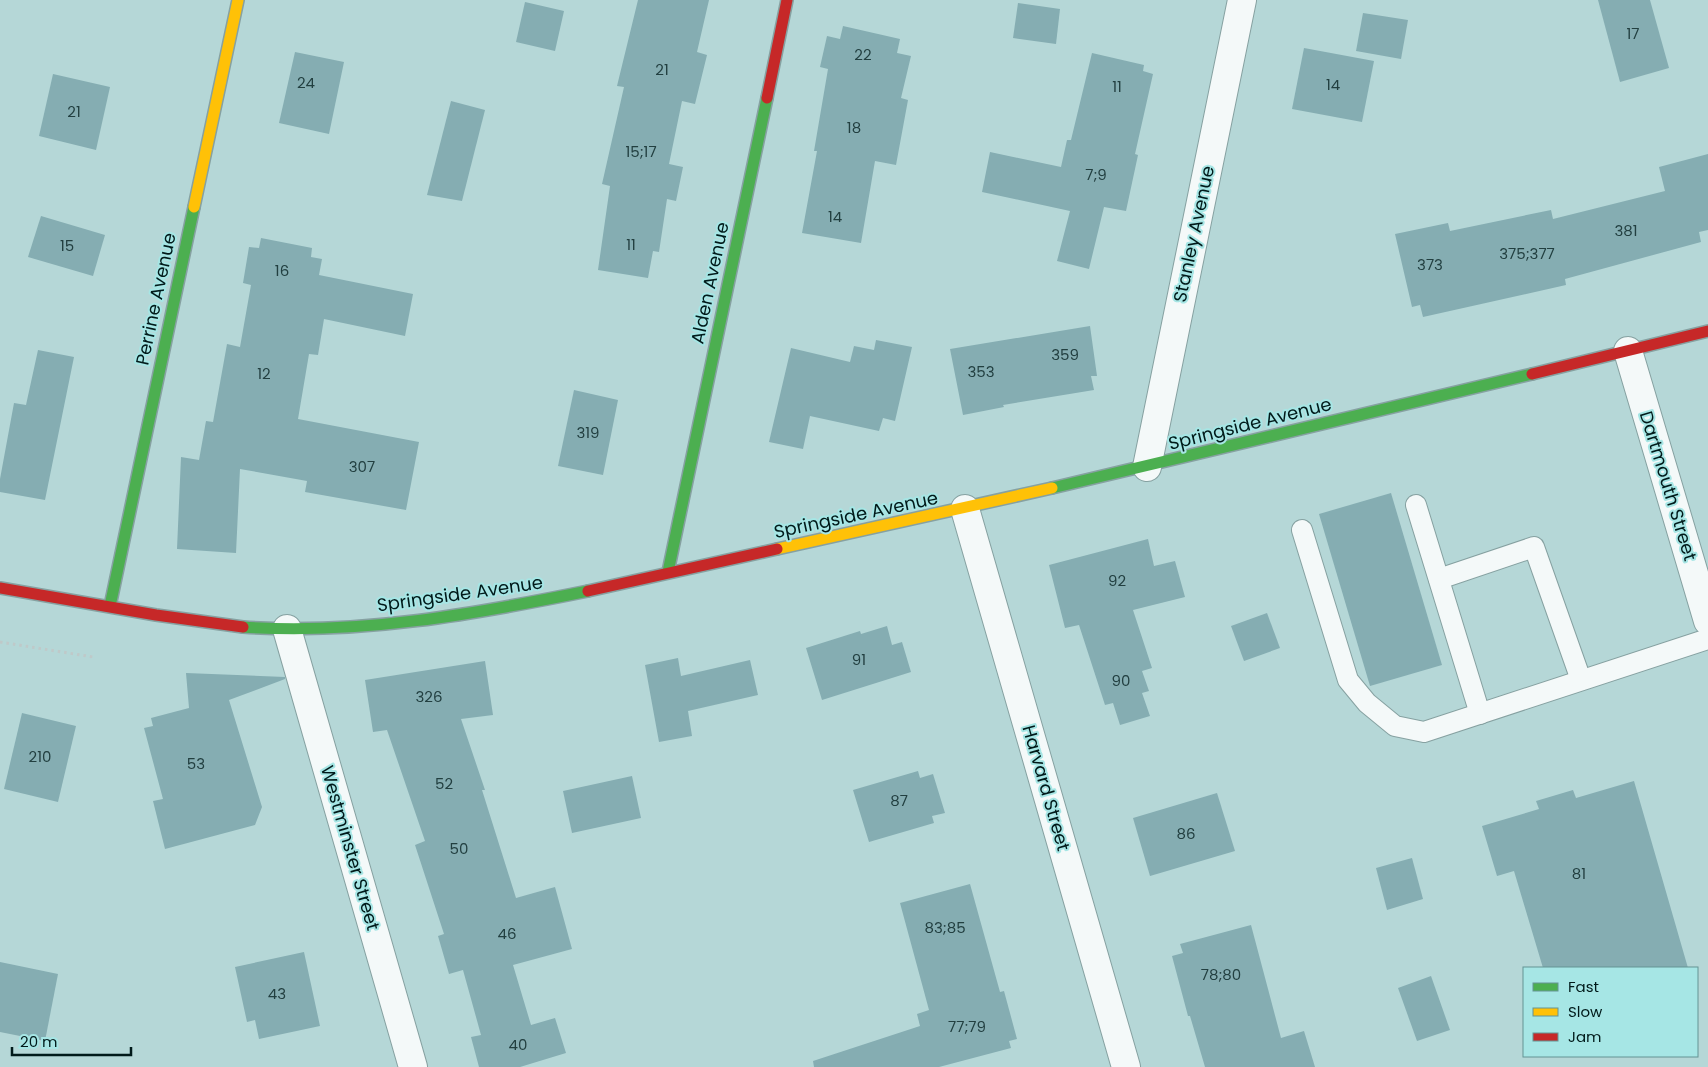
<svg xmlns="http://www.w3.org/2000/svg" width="1708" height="1067" font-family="Poppins,sans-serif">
	<rect width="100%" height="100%" fill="#b5d7d7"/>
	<!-- building -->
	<g fill="#85adb2">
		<path d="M 638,0 L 709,0 L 697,52 L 707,55 L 695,104 L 682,101 L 669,164 L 683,167 L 676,201 L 667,199 L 659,252 L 653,251 L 648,278 L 598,270 L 610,186 L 602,184 L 624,87 L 617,86 Z"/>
		<path d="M 1598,0 L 1650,0 L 1669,68 L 1620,82 Z"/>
		<path d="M 525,2 L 564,11 L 555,51 L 516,42 Z"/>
		<path d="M 1018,3 L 1060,9 L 1056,44 L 1013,38 Z"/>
		<path d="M 1363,13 L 1408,20 L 1401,59 L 1356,51 Z"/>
		<path d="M 843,26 L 900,39 L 897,53 L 911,56 L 901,98 L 908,100 L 896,165 L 875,161 L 861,243 L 802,233 L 817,151 L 814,151 L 828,69 L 820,67 L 827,36 L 840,39 Z"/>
		<path d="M 1304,48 L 1374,61 L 1362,122 L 1292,109 Z"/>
		<path d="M 295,52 L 344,62 L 329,134 L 279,123 Z"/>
		<path d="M 1092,53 L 1144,65 L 1143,71 L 1153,74 L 1135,154 L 1138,155 L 1126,211 L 1104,207 L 1089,269 L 1057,261 L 1070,211 L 982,192 L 990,152 L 1061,167 L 1067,140 L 1071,140 Z"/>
		<path d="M 53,74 L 110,87 L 96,150 L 39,136 Z"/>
		<path d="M 451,101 L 485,110 L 462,201 L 427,195 Z"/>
		<path d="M 1708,154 L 1708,230 L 1699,232 L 1701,242 L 1565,279 L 1566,285 L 1423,317 L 1420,305 L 1412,307 L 1395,234 L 1448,223 L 1450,231 L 1551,210 L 1553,219 L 1665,191 L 1659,167 Z"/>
		<path d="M 41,216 L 105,235 L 93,276 L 28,257 Z"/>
		<path d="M 261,238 L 312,248 L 311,257 L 322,259 L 319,275 L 413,294 L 405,336 L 324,319 L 318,355 L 309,354 L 298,419 L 419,442 L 406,510 L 305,492 L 307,481 L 240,469 L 236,553 L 177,549 L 181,457 L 199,460 L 206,421 L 213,422 L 227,344 L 240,347 L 251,285 L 243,283 L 249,247 L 259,248 Z"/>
		<path d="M 1090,326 L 1097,376 L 1091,376 L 1094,390 L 1003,405 L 1004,407 L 963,415 L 950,349 Z"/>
		<path d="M 876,340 L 912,347 L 895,421 L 883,418 L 879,431 L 810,416 L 803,449 L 769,442 L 791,348 L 850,362 L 854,346 L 874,350 Z"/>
		<path d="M 38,350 L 74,357 L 45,500 L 0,492 L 0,479 L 14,403 L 26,405 Z"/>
		<path d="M 574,390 L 618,400 L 603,475 L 558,466 Z"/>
		<path d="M 1391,493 L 1442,665 L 1370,686 L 1319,514 Z"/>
		<path d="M 1148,539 L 1154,566 L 1175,561 L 1185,597 L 1133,610 L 1152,668 L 1142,671 L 1149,691 L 1142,693 L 1150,716 L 1120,725 L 1113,703 L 1105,705 L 1079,625 L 1065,628 L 1049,565 Z"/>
		<path d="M 1267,613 L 1280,648 L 1244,661 L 1231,626 Z"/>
		<path d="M 887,626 L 892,645 L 902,642 L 911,672 L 822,700 L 806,648 L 860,631 L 861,634 Z"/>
		<path d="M 678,658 L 681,676 L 750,660 L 758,695 L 688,711 L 692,736 L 659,742 L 645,665 Z"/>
		<path d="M 485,661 L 493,715 L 461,719 L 485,790 L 482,790 L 516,898 L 555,887 L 572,949 L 513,965 L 531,1025 L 555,1018 L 566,1053 L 520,1067 L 479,1067 L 471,1037 L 481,1035 L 463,970 L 449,974 L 438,936 L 444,934 L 415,845 L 425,841 L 387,730 L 373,732 L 365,680 Z"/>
		<path d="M 186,673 L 285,677 L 285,679 L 229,700 L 262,807 L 255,825 L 165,849 L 153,801 L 163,799 L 144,728 L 153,726 L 151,718 L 189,708 Z"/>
		<path d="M 22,713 L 76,726 L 58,802 L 4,789 Z"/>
		<path d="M 918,771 L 920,778 L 933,774 L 945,813 L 932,816 L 934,823 L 869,842 L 853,790 Z"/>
		<path d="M 632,776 L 641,818 L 572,833 L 563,791 Z"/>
		<path d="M 1634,781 L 1688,968 L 1543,968 L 1514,871 L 1497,876 L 1482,826 L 1539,809 L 1536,801 L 1573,790 L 1576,798 Z"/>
		<path d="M 1217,793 L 1235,851 L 1150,876 L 1133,818 Z"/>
		<path d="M 1412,858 L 1423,899 L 1387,910 L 1376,868 Z"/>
		<path d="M 970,884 L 1000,992 L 1004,991 L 1017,1039 L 1009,1041 L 1011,1048 L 939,1067 L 814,1067 L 813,1061 L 920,1026 L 917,1014 L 929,1010 L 900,903 Z"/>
		<path d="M 1251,925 L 1281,1038 L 1304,1031 L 1315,1067 L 1205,1067 L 1190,1016 L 1188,1016 L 1172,956 L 1183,953 L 1180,944 Z"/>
		<path d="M 304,952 L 320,1026 L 259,1039 L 255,1020 L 247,1022 L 235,967 Z"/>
		<path d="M 0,962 L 58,974 L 45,1041 L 0,1032 Z"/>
		<path d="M 1431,976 L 1450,1030 L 1417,1041 L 1398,988 Z"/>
	</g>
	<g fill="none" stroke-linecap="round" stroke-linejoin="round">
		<defs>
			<g id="lane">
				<path d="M 1416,505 L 1480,714"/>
				<path d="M 1302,530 L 1348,680 L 1367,703 L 1395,726 L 1424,732 L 1708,639"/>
				<path d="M 1439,579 L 1534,547 L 1581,680"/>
			</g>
			<g id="street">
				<path d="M 1628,351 L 1708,621"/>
				<path d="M 1147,467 L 1242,0"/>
				<path d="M 965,509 L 1126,1067"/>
				<path d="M 287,629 L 413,1067"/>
			</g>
			<g id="fast">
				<path d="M 1052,488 L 1532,374"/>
				<path d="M 668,572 L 767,98"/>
				<path d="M 110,606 L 194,207"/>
				<path d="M 243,627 C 359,635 475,614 588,591"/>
			</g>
			<g id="slow">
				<path d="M 194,207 L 238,0"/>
				<path d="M 777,549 L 1052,488"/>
			</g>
			<g id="jam">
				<path d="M 767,98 L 787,0"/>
				<path d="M 1532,374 L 1708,331"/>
				<path d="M 0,588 L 156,615 L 243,627"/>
				<path d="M 588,591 L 777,549"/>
			</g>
		</defs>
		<!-- lane casing -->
		<use href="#lane" stroke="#86a1a1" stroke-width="22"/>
		<!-- street casing -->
		<use href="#street" stroke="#86a1a1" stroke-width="30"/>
		<!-- fast casing -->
		<use href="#fast" stroke="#86a1a1" stroke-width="14"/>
		<!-- slow casing -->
		<use href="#slow" stroke="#86a1a1" stroke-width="14"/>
		<!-- jam casing -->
		<use href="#jam" stroke="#86a1a1" stroke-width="14"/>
		<!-- path -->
		<path stroke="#bfc9c9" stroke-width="3" stroke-dasharray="2.5 4" stroke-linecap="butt" d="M 0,642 L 93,657"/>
		<!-- lane -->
		<use href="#lane" stroke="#f4f9f9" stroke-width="20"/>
		<!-- street -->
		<use href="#street" stroke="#f4f9f9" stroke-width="28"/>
		<!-- fast -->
		<use href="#fast" stroke="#4caf50" stroke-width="11"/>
		<!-- slow -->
		<use href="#slow" stroke="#ffc107" stroke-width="11"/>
		<!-- jam -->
		<use href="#jam" stroke="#c62828" stroke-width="11"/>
	</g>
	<g text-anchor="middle" stroke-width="4" stroke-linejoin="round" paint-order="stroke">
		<!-- number labels -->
		<g font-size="15" fill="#223f40">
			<text x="1633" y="39">17</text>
			<text x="863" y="60">22</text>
			<text x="662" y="75">21</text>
			<text x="306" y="88">24</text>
			<text x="1333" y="90">14</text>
			<text x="1117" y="92">11</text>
			<text x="74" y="117">21</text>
			<text x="854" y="133">18</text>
			<text x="641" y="157">15;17</text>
			<text x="1096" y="180">7;9</text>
			<text x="835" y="222">14</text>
			<text x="1626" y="236">381</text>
			<text x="631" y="250">11</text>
			<text x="67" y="251">15</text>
			<text x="1527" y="259">375;377</text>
			<text x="1430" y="270">373</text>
			<text x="282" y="276">16</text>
			<text x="1065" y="360">359</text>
			<text x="981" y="377">353</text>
			<text x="264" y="379">12</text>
			<text x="588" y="438">319</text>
			<text x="362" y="472">307</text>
			<text x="1117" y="586">92</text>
			<text x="859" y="665">91</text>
			<text x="1121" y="686">90</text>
			<text x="429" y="702">326</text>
			<text x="40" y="762">210</text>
			<text x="196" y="769">53</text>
			<text x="444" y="789">52</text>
			<text x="899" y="806">87</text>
			<text x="1186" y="839">86</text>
			<text x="459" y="854">50</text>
			<text x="1579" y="879">81</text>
			<text x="945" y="933">83;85</text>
			<text x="507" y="939">46</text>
			<text x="1221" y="980">78;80</text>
			<text x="277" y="999">43</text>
			<text x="967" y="1032">77;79</text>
			<text x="518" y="1050">40</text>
		</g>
		<!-- street labels -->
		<g font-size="18" fill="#011a1a" stroke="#a6e6e5">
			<text transform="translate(1194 234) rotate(-78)" y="6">Stanley Avenue</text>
			<text transform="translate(710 283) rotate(-78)" y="6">Alden Avenue</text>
			<text transform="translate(156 299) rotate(-78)" y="6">Perrine Avenue</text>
			<text transform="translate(1250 424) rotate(-14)" y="6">Springside Avenue</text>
			<text transform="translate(1668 486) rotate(73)" y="6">Dartmouth Street</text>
			<text transform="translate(856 515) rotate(-12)" y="6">Springside Avenue</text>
			<text transform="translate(460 594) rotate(-8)" y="6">Springside Avenue</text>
			<text transform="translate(1046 788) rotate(74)" y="6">Harvard Street</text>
			<text transform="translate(350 848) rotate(74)" y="6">Westminster Street</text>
		</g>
	</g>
	<!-- legend -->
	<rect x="1523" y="967" width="175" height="90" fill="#a6e6e5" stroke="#649494"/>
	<rect x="1533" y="983" width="25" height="8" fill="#4caf50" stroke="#649494"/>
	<text x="1568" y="992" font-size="15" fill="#011a1a">Fast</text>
	<rect x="1533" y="1008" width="25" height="8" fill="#ffc107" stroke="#649494"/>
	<text x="1568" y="1017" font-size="15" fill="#011a1a">Slow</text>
	<rect x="1533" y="1033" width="25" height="8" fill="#c62828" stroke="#649494"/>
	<text x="1568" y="1042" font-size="15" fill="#011a1a">Jam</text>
	<!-- scale -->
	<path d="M12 1047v8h119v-8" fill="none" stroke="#011a1a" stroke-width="2.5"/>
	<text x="20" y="1047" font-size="15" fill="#011a1a" stroke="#a6e6e5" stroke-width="4" paint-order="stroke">20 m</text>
</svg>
